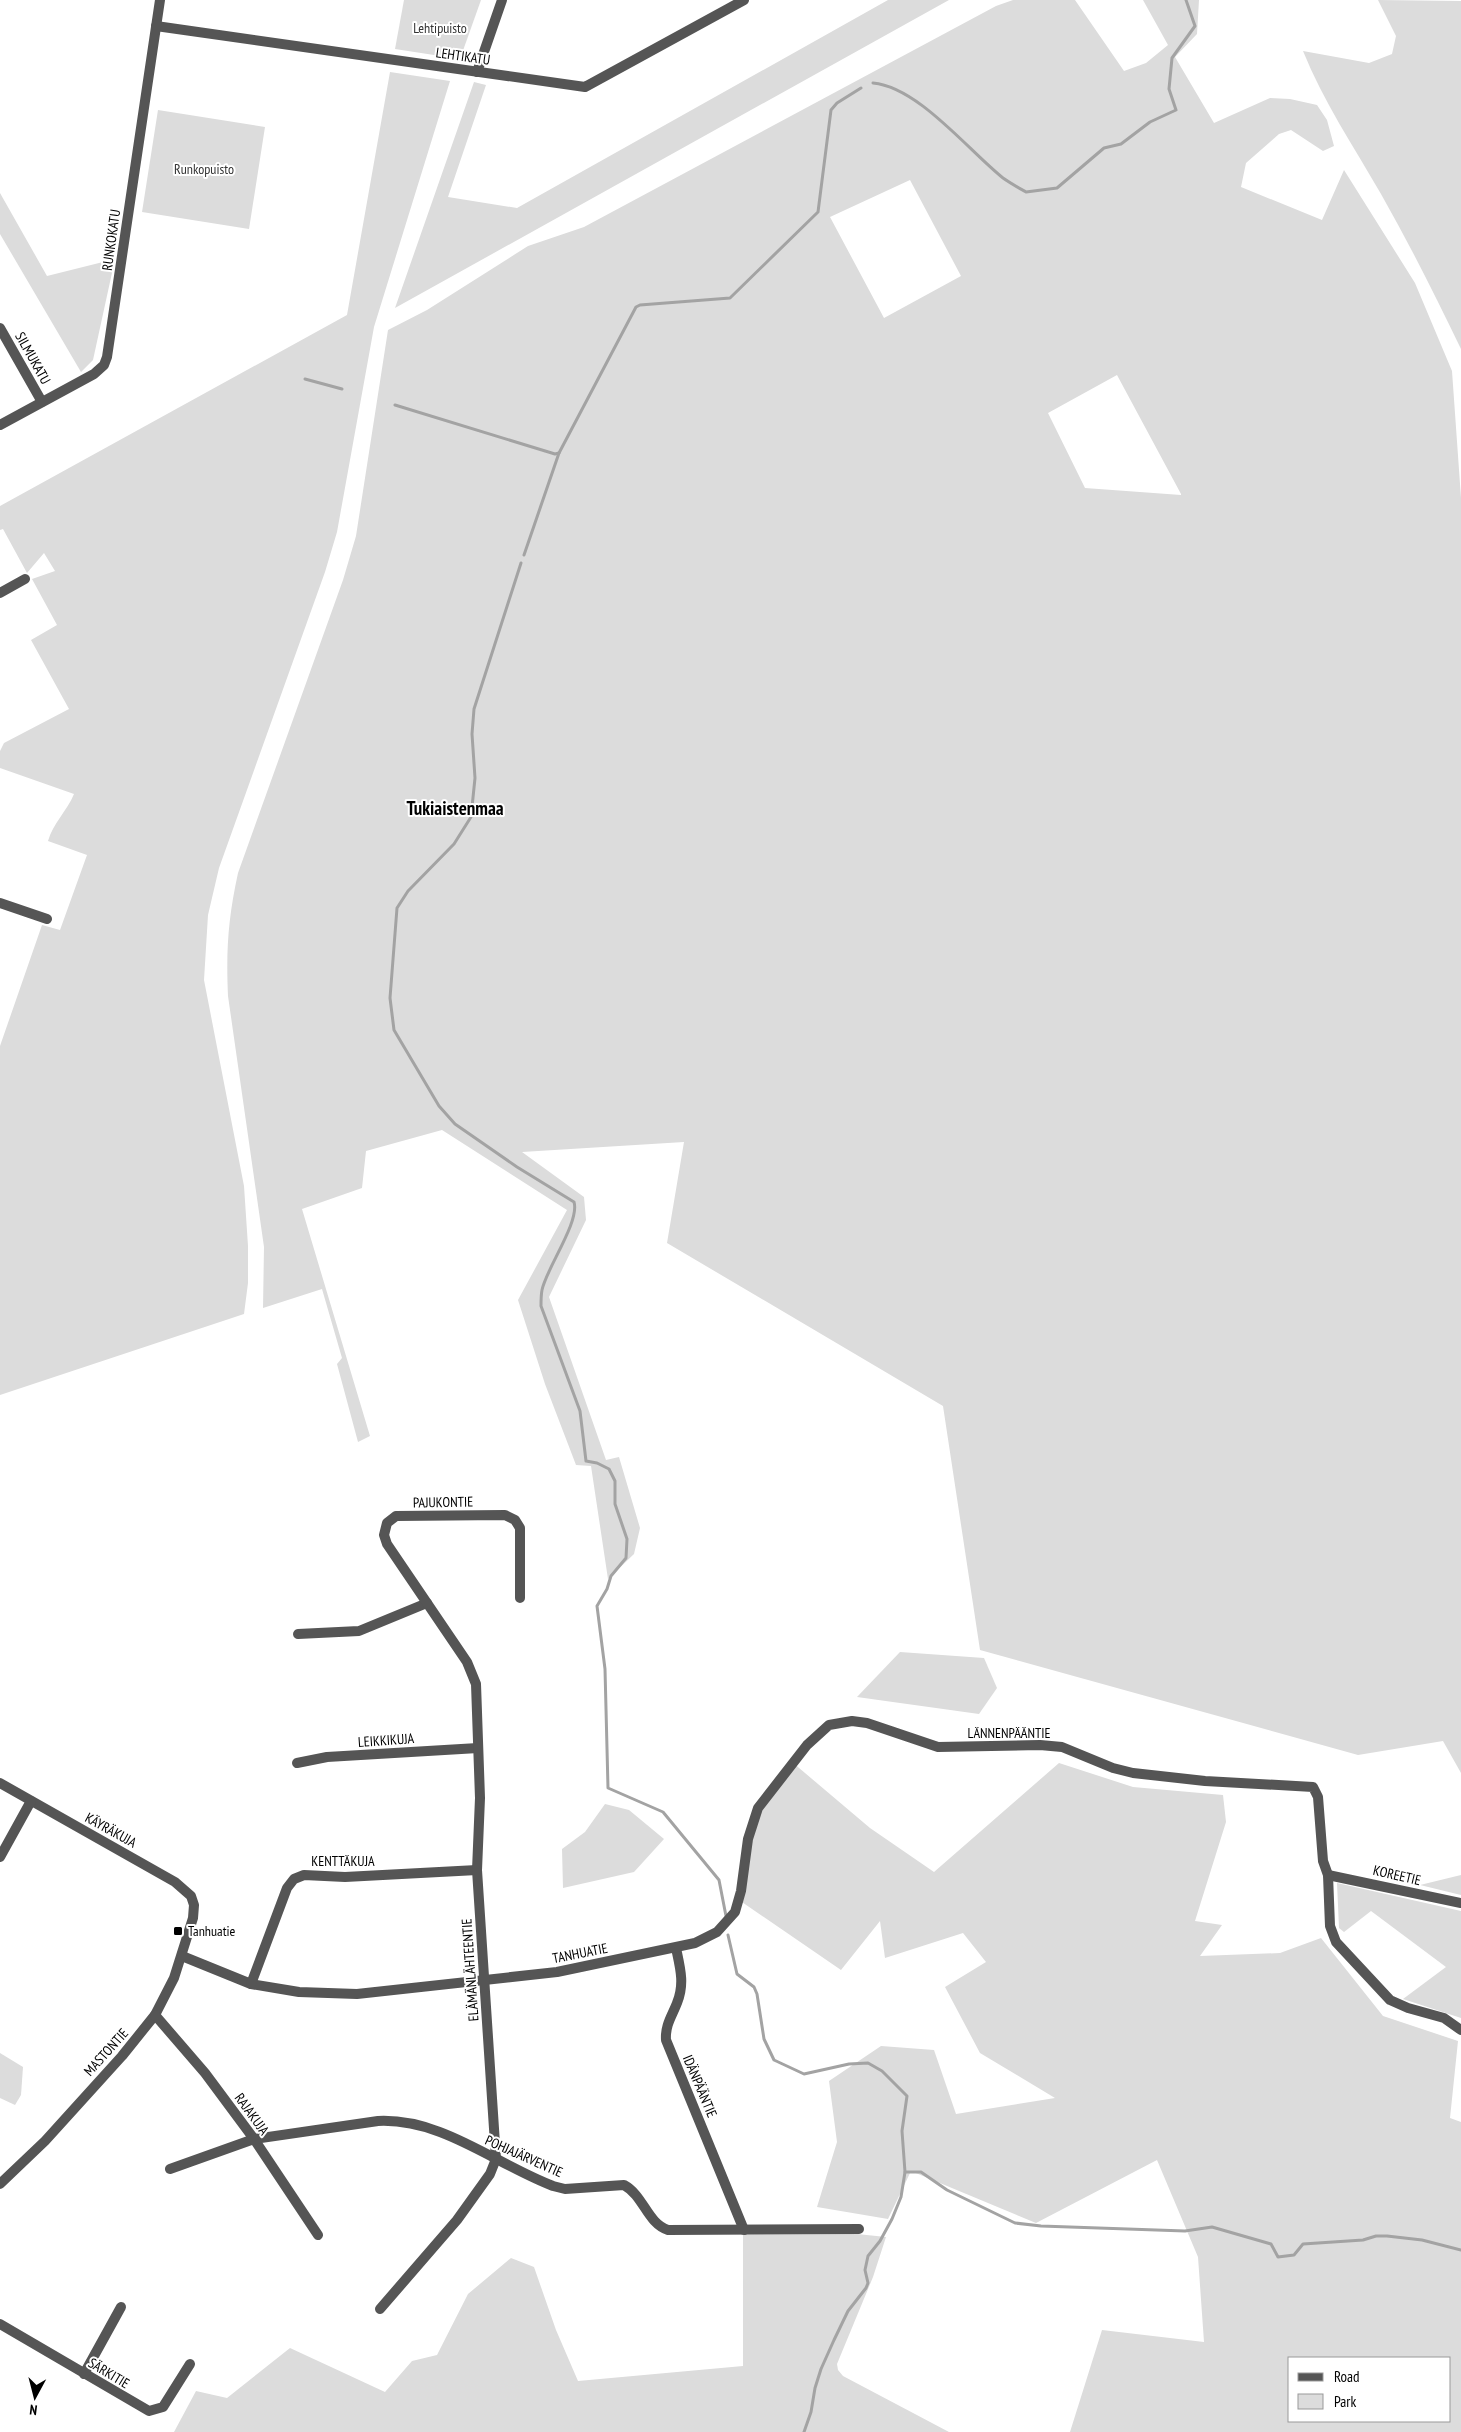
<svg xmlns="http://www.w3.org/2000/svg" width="1461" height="2432" font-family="'PT Sans Narrow',sans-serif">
	<rect width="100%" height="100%" fill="#fff"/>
	<!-- green -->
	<g fill="#dcdcdc" fill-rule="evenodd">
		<path d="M 404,0 L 481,0 L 460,59 L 395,49 Z"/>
		<path d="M 888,0 L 949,0 L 395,308 L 474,82 L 486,85 L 448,197 L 517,208 Z"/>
		<path d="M 1013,0 L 1075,0 L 1124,71 L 1146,63 L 1168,45 L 1143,0 L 1199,0 L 1197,34 L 1175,57 L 1214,123 L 1270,98 L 1290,99 L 1317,105 L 1327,120 L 1334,146 L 1323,151 L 1291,130 L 1279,134 L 1246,163 L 1241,187 L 1322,220 L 1344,170 L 1415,283 L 1452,371 L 1461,498 L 1461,1773 L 1443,1741 L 1358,1755 L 980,1650 L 943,1406 L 667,1243 L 684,1142 L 522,1152 L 584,1197 L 586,1220 L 549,1297 L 606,1460 L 619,1457 L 640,1528 L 634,1554 L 608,1579 L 591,1466 L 576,1465 L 545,1384 L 518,1300 L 567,1210 L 442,1130 L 366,1151 L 362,1188 L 302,1209 L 370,1436 L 358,1442 L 337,1364 L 342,1358 L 322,1289 L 263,1308 L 264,1247 L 228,996 C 226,950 228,919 238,873 L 343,580 L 356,536 L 388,330 L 427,310 L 528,246 L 584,227 L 996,6 ZM 910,180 L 961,276 L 884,318 L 830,217 ZM 1117,375 L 1181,494 L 1181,495 L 1085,488 L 1048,413 Z"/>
		<path d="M 1378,0 L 1461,1 L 1461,349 C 1436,297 1410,245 1381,194 C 1354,147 1323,101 1303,51 L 1369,63 L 1392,54 L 1396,36 Z"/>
		<path d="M 390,72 L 450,81 L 374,327 L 337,532 L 325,572 L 219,868 L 208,915 L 204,980 L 244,1186 L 248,1246 L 248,1283 L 244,1314 L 0,1395 L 0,1046 L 42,925 L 60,930 L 87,855 L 48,841 C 53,823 67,811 74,794 L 0,768 L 0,751 L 4,743 L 69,709 L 31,640 L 57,625 L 32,579 L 55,571 L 44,553 L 27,573 L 3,529 L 0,530 L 0,506 L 347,315 Z"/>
		<path d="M 158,110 L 265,127 L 249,229 L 142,212 Z"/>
		<path d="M 0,193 L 47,276 L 115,259 L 93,360 L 81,372 L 0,234 Z"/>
		<path d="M 900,1652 L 984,1658 L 997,1688 L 979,1714 L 857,1697 Z"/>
		<path d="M 792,1762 L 870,1828 L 934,1872 L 1059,1763 L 1133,1787 L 1223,1795 L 1226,1822 L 1195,1921 L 1222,1925 L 1200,1956 L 1280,1953 L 1321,1938 L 1383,2016 L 1458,2041 L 1450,2118 L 1461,2122 L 1461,2432 L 1070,2432 L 1102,2330 L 1204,2342 L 1198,2257 L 1157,2160 L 1036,2223 L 911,2171 L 888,2219 L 817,2207 L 837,2142 L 829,2081 L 881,2046 L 934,2050 L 956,2114 L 1055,2098 L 980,2053 L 945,1987 L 986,1962 L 963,1933 L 885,1958 L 880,1921 L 841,1970 L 739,1900 L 758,1808 ZM 1290,2358 L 1450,2358 L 1450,2421 L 1290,2421 Z"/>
		<path d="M 605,1804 L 629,1810 L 664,1839 L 634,1872 L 563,1888 L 562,1849 L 585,1832 Z"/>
		<path d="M 1461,1875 L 1461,1895 L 1420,1885 Z"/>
		<path d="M 1337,1883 L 1461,1911 L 1461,2018 L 1403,1999 L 1446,1967 L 1371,1911 L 1344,1932 L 1339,1928 Z"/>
		<path d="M 0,2053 L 23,2067 L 21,2095 L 15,2105 L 0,2098 Z"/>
		<path d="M 857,2234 L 886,2237 L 873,2277 L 837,2364 L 838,2370 L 843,2376 L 949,2432 L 174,2432 L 196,2391 L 227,2398 L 290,2348 L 385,2392 L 412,2361 L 437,2355 L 468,2294 L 511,2258 L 534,2267 L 556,2330 L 578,2381 L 743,2366 L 743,2235 Z"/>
	</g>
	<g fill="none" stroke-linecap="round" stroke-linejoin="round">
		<!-- stream -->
		<g stroke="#a3a3a3" stroke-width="3">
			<path d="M 873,83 C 918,87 968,150 1003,178 C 1010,183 1019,188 1026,192 L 1057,188 L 1104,148 L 1121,144 L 1150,122 L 1176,110 L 1169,89 L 1172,58 L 1195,26 L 1186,0"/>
			<path d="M 305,379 L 342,389"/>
			<path d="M 395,405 L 555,454 L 559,453"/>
			<path d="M 524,555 L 559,453 L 636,307 L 640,305 L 730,298 L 818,212 L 831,110 L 837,103 L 861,88"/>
			<path d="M 521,563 L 474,709 L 472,734 L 475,778 L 471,817 L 454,844 L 408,891 L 397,908 L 390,998 L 394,1030 L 439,1106 L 455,1124 L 517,1167 L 574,1202 C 580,1222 546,1269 542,1290 C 541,1295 541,1301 541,1306 L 580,1411 L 586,1461 L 597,1463 L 609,1469 L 615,1481 L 615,1504 L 627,1539 L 626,1558 L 611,1576 L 607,1589 L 597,1606 L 605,1669 L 608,1788 L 663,1812 L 719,1880 L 726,1916"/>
			<path d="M 728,1935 L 737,1974 L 754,1987 L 757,1994 L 764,2039 L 774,2060 L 804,2074 L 849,2064 L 868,2063 L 882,2071 L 907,2096 L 902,2131 L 905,2172 L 901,2197 L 892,2219 L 880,2241 L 868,2256 L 865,2270 L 868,2283 L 866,2288 L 848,2311 L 834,2340 L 821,2369 L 815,2388 L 811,2412 L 804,2432"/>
			<path d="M 905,2172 L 921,2172 L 947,2190 L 1015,2223 L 1041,2226 L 1185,2231 L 1212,2227 L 1271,2244 L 1278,2257 L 1294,2255 L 1303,2244 L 1363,2240 L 1376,2236 L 1387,2236 L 1422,2240 L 1461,2250"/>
		</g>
		<!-- minor -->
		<g stroke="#555" stroke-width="10">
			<path d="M 156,26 L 585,87 L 744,0"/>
			<path d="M 477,72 L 502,0"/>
			<path d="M 0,328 L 42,402"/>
			<path d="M 0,425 L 94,374 L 104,365 L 107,357 L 160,0"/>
			<path d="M 0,593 L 25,579"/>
			<path d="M 0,903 L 47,919"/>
			<path d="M 298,1634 L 359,1631 L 427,1603"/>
			<path d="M 297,1763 L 327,1757 L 478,1748"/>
			<path d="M 0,1783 L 175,1882 L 191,1896 L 194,1905 L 193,1918 L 174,1978 L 155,2015 L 122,2056 L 45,2141 L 0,2184"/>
			<path d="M 0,1857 L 31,1801"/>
			<path d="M 1328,1875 L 1461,1903"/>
			<path d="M 676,1948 C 680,1967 685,1984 677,2003 C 672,2016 665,2025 666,2040 L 744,2230"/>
			<path d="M 182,1956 L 251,1984 L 299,1992 L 357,1994 L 557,1972 L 695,1943 L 717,1932 L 735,1912 L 741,1891 L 748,1839 L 758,1808 L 807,1745 L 829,1725 L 852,1721 L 867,1723 L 938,1747 L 1040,1745 L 1062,1747 L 1113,1768 L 1133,1773 L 1205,1781 L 1313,1787 L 1318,1797 L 1323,1861 L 1328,1875 L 1330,1926 L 1336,1942 L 1390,2000 L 1408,2008 L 1444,2018 L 1461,2030"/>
			<path d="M 251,1984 L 287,1888 L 294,1879 L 304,1875 L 345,1877 L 477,1870"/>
			<path d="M 155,2015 L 205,2073 L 254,2139 L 318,2235"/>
			<path d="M 170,2169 L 254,2139 L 378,2121 C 442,2118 495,2164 553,2186 L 565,2189 L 624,2185 C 644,2196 647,2223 668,2230 L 859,2229"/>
			<path d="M 380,2309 L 457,2220 L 490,2174 L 496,2159 L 477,1870 L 480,1798 L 476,1684 L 467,1662 L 387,1544 L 384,1535 L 387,1523 L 396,1516 L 505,1515 L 515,1520 L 520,1528 L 520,1598"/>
			<path d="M 0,2324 L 149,2411 L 163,2407 L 190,2364"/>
			<path d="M 84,2374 L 121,2307"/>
		</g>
	</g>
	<!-- markers -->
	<rect fill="#000" stroke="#fff" stroke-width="2" x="173" y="1926" width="10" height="10" rx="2.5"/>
	<g text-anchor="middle" stroke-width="4" stroke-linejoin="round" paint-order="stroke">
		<!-- park labels -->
		<g font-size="14" fill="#333" stroke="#fff">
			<text x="440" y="33">Lehtipuisto</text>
			<text x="204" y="174">Runkopuisto</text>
		</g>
		<!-- street labels -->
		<g font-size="14" fill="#000" stroke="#fff">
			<text transform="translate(463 56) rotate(8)" y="5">LEHTIKATU</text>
			<text transform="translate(111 240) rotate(-82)" y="5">RUNKOKATU</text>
			<text transform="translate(33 358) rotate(61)" y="5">SILMUKATU</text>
			<text transform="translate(443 1502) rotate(-1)" y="5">PAJUKONTIE</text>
			<text x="1009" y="1738">LÄNNENPÄÄNTIE</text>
			<text transform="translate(386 1740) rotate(-4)" y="5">LEIKKIKUJA</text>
			<text transform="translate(111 1830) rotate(29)" y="5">KÄYRÄKUJA</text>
			<text x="343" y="1866">KENTTÄKUJA</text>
			<text transform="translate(1397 1875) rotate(13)" y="5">KOREETIE</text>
			<text transform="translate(580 1953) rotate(-11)" y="5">TANHUATIE</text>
			<text transform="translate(470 1970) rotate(-94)" y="5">ELÄMÄNLÄHTEENTIE</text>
			<text transform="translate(106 2052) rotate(-48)" y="5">MASTONTIE</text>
			<text transform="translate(700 2086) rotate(67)" y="5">IDÄNPÄÄNTIE</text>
			<text transform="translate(252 2114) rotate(54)" y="5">RAJAKUJA</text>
			<text transform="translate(524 2156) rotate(24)" y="5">POHJAJÄRVENTIE</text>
			<text transform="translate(109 2373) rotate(31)" y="5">SÄRKITIE</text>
		</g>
		<!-- poi labels -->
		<g font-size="14" fill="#000" stroke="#fff" text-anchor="start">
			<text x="188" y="1936">Tanhuatie</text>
		</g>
		<!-- district labels -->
		<g font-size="19" font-weight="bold" fill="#000" stroke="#fff">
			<text x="455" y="815">Tukiaistenmaa</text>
		</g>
	</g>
	<!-- legend -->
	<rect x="1288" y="2357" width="162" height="65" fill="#ffffff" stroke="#999999"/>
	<rect x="1298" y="2373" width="25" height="8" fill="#555555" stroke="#999999"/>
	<text x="1334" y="2382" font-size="15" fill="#000000">Road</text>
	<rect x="1298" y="2394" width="25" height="15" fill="#dcdcdc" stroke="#999999"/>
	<text x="1334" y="2407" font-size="15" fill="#000000">Park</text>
	<!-- north arrow -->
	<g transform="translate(35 2397) rotate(187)" stroke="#ffffff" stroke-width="4" paint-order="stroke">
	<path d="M0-4L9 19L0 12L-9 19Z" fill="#000000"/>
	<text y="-8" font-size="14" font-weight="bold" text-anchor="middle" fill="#000000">N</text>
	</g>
</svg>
